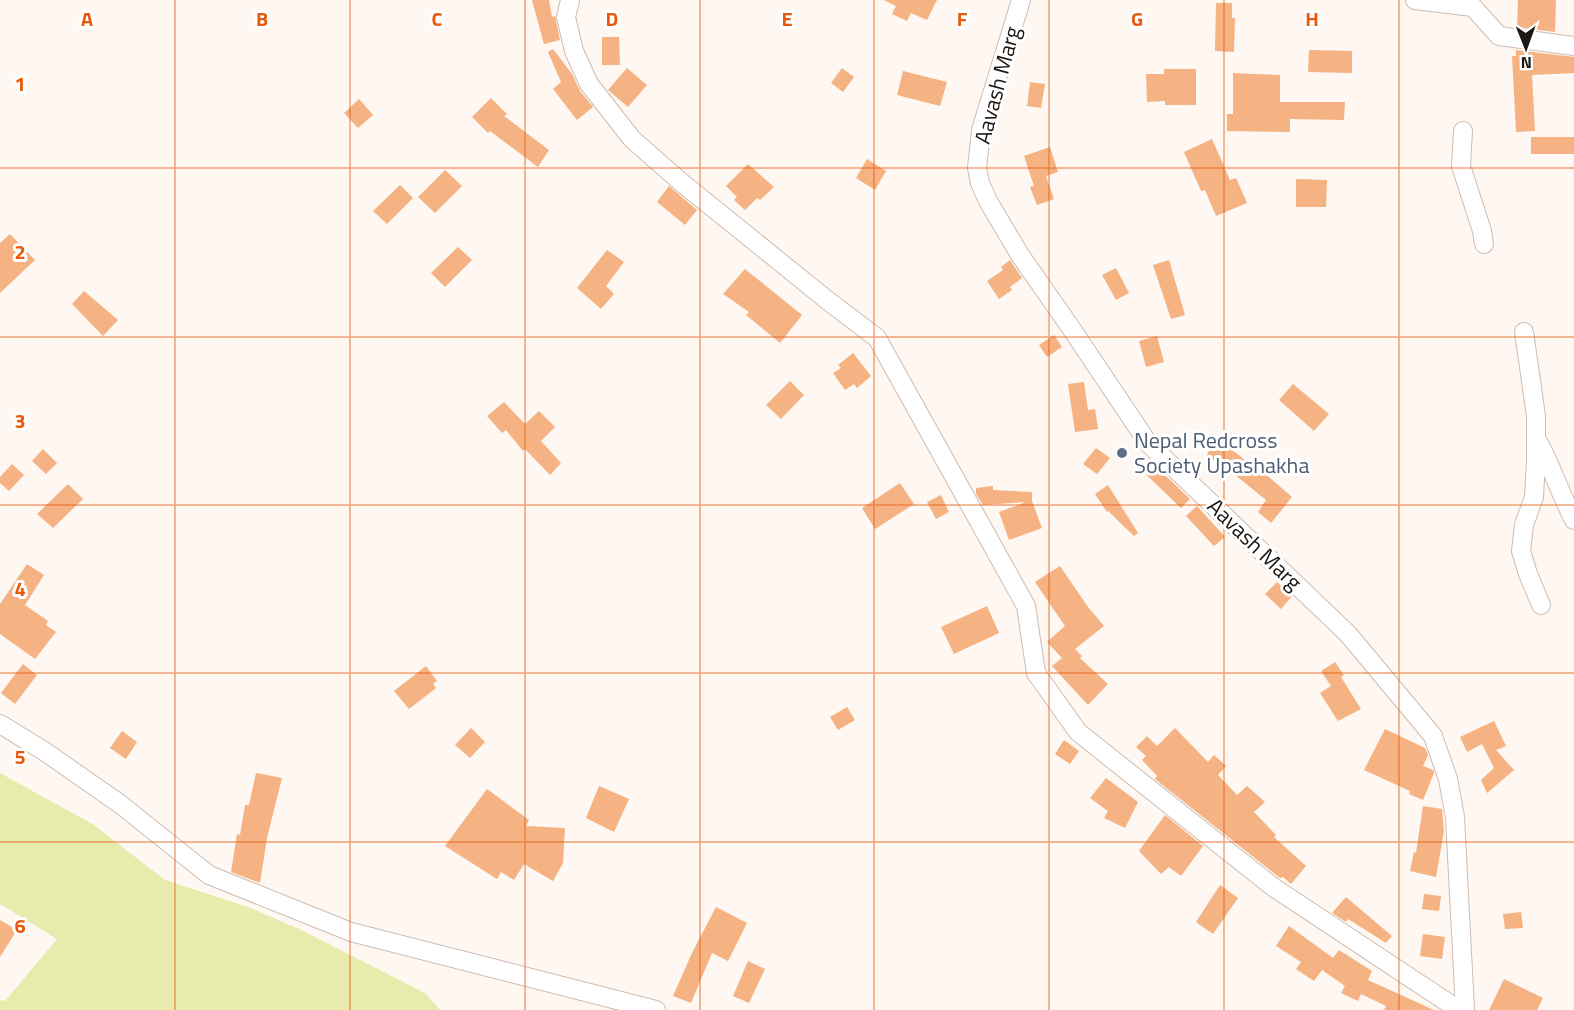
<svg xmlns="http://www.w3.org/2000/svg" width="1574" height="1010" font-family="'Titillium Web',sans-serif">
	<rect width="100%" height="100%" fill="#fef7f2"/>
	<!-- green -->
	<path fill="#e7ecad" d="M 0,773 L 94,825 L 165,880 L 248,907 L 299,929 L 425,993 L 440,1010 L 0,1010 L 0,1000 L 5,1001 L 57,939 L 0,904 Z"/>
	<!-- building -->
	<g fill="#f5b282">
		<path d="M 532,0 L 549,0 L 552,17 L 555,16 L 560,40 L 544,44 Z"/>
		<path d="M 884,0 L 937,0 L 927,20 L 911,13 L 907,21 L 892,14 L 896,6 Z"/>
		<path d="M 1518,0 L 1556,0 L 1555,32 L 1517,27 Z"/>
		<path d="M 1216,3 L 1232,3 L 1232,18 L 1235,18 L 1234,52 L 1215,51 Z"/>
		<path d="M 602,37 L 619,37 L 620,65 L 602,65 Z"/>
		<path d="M 553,49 L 572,74 L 580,91 L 593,107 L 577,120 L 553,89 L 561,82 L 548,52 Z"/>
		<path d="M 1309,50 L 1352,51 L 1352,73 L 1308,72 Z"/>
		<path d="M 1516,50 L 1574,57 L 1574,73 L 1532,75 L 1535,131 L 1516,132 L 1512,56 L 1516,56 Z"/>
		<path d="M 627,68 L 647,85 L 628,107 L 608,90 Z"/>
		<path d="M 842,68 L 854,77 L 843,92 L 831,83 Z"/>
		<path d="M 1164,69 L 1196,69 L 1196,105 L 1165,105 L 1165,101 L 1147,102 L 1146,74 L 1164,74 Z"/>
		<path d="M 903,71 L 947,82 L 940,106 L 897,95 Z"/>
		<path d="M 1233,73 L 1280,75 L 1280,102 L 1345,102 L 1344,120 L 1290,119 L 1290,132 L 1227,131 L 1227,114 L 1233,114 Z"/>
		<path d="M 1030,82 L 1045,84 L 1041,108 L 1027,106 Z"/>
		<path d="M 491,98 L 507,114 L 504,116 L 549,150 L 538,167 L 490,131 L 488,133 L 472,117 Z"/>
		<path d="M 359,99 L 373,115 L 358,128 L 344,113 Z"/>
		<rect x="1531" y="137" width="43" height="17"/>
		<path d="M 1212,139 L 1230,180 L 1236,178 L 1247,203 L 1216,216 L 1205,190 L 1201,191 L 1184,152 Z"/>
		<path d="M 1050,147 L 1058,172 L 1046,176 L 1054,199 L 1037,205 L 1030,187 L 1034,186 L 1024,156 Z"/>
		<path d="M 867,159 L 886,171 L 875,190 L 856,178 Z"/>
		<path d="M 748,164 L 774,187 L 760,200 L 757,198 L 745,210 L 734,200 L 737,197 L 726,186 Z"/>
		<path d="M 445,170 L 462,186 L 435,213 L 418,197 Z"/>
		<path d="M 1296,179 L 1327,180 L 1326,207 L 1296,207 Z"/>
		<path d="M 400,185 L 413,198 L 387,224 L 373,211 Z"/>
		<path d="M 669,186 L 697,210 L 685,225 L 657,202 Z"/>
		<path d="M 10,234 L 35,260 L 0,293 L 0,243 Z"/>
		<path d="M 458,247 L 472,260 L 445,287 L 431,273 Z"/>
		<path d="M 607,250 L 624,262 L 606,286 L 614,294 L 601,309 L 577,288 Z"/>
		<path d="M 1010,260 L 1022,278 L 1010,287 L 1012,290 L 999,299 L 987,281 L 1003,270 L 1001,267 Z"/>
		<path d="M 1169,260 L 1185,315 L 1171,319 L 1153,265 Z"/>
		<path d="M 1116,268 L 1129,293 L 1116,300 L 1102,275 Z"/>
		<path d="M 745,269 L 802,315 L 780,343 L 746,315 L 749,312 L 723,294 Z"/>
		<path d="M 84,291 L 118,320 L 103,336 L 72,304 Z"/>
		<path d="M 1054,335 L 1062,347 L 1047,357 L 1039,345 Z"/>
		<path d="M 1157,336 L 1164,362 L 1146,367 L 1139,341 Z"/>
		<path d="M 853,353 L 871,376 L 857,388 L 854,384 L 845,390 L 833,373 L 841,368 L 838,365 Z"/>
		<path d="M 790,381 L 804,395 L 781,419 L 766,405 Z"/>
		<path d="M 1084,382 L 1088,410 L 1095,409 L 1098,429 L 1075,432 L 1068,384 Z"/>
		<path d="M 1293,384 L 1329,414 L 1314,431 L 1279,400 Z"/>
		<path d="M 504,402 L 525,424 L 539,411 L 555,427 L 541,441 L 561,463 L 550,475 L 525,449 L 523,451 L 506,430 L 502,433 L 487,416 Z"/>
		<path d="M 1215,441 L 1235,452 L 1262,474 L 1263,472 L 1292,497 L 1271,523 L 1258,512 L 1266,500 L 1229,470 L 1206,456 Z"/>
		<path d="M 1096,448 L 1110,458 L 1097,474 L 1083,464 Z"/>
		<path d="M 43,449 L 57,463 L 46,474 L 32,461 Z"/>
		<path d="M 1144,455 L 1190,499 L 1181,508 L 1135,464 Z"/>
		<path d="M 12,464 L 24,475 L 9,491 L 0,483 L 0,477 Z"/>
		<path d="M 900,483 L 914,504 L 875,529 L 862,508 Z"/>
		<path d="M 68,484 L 83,499 L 53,528 L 37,514 Z"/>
		<path d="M 1108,485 L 1138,533 L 1134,536 L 1108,511 L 1107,512 L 1095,494 Z"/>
		<path d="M 993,486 L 993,490 L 1032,492 L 1032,501 L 1042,528 L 1009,540 L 999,512 L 1026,502 L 983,505 L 976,494 L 976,488 Z"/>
		<path d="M 941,495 L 949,512 L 936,519 L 927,502 Z"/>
		<path d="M 1197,506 L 1225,537 L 1214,546 L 1186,516 Z"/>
		<path d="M 27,564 L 44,575 L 25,605 L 48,621 L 46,625 L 56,632 L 35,659 L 0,634 L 0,604 Z"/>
		<path d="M 1060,566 L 1088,607 L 1104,626 L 1075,649 L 1082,656 L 1080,658 L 1108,684 L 1088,705 L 1052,666 L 1062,658 L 1047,642 L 1065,626 L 1035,582 Z"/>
		<path d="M 1277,582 L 1292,596 L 1281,609 L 1265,594 Z"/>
		<path d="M 987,606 L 999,633 L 954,654 L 941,627 Z"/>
		<path d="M 1335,662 L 1344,675 L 1341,677 L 1361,709 L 1338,721 L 1320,693 L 1331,686 L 1321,671 Z"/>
		<path d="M 23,664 L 37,675 L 15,704 L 1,693 Z"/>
		<path d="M 426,666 L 437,681 L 433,684 L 436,688 L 409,709 L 394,691 Z"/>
		<path d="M 847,707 L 855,720 L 838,730 L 830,717 Z"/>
		<path d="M 1494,721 L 1506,746 L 1496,750 L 1514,770 L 1487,793 L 1481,780 L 1494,768 L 1482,744 L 1467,752 L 1460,737 Z"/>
		<path d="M 471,728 L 485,742 L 470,758 L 455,745 Z"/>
		<path d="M 1175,728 L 1208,762 L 1214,755 L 1226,766 L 1218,775 L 1237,795 L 1247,786 L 1265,802 L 1254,812 L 1276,835 L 1274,837 L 1306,866 L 1291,884 L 1283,877 L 1280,878 L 1155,779 L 1157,776 L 1142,760 L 1146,756 L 1136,747 L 1147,736 L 1157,746 Z"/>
		<path d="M 1385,729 L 1425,748 L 1428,755 L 1423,766 L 1433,770 L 1434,773 L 1423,800 L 1409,794 L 1410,791 L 1364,770 Z"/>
		<path d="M 122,731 L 137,742 L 126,759 L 110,748 Z"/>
		<path d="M 1064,740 L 1079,751 L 1070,764 L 1055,754 Z"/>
		<path d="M 256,773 L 282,778 L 267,838 L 260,883 L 231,872 L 237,834 L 240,835 L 245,805 L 249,805 Z"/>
		<path d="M 1106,778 L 1138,802 L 1125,828 L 1104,818 L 1108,811 L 1090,798 Z"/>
		<path d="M 599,786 L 629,799 L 614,832 L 586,818 Z"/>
		<path d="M 487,789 L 529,820 L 526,826 L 565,828 L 563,863 L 553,881 L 524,864 L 514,880 L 501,872 L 497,879 L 445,846 Z"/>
		<path d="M 1423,806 L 1442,809 L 1444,831 L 1436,877 L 1410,871 L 1414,852 L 1416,853 Z"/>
		<path d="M 1165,815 L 1203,846 L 1181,876 L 1169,867 L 1161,874 L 1139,851 Z"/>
		<path d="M 1220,885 L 1238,898 L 1213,934 L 1196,922 Z"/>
		<path d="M 1424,894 L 1441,896 L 1439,911 L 1422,909 Z"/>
		<path d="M 1346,897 L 1392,936 L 1386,943 L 1348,919 L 1346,922 L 1332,913 Z"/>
		<path d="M 716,907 L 747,923 L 728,961 L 712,953 L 691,1003 L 673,996 L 692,953 Z"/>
		<path d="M 1521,912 L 1523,928 L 1505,929 L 1503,914 Z"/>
		<path d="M 0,920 L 17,930 L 0,957 Z"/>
		<path d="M 1289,926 L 1333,958 L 1339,950 L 1372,971 L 1368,980 L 1434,1010 L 1384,1010 L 1386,1006 L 1361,994 L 1358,1001 L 1341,993 L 1345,986 L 1322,970 L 1314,981 L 1296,969 L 1301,962 L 1276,946 Z"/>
		<path d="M 1423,934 L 1445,937 L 1442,959 L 1420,956 Z"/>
		<path d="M 748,961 L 765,969 L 749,1003 L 733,996 Z"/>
		<path d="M 1504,979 L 1543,998 L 1537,1010 L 1489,1010 Z"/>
	</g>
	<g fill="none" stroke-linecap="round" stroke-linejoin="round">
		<defs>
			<g id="minor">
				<path d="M 570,0 L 566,17 L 574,51 L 589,84 L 632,139 L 681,182 L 827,300 L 877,338 L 1026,606 L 1036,673 L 1078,732 L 1273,887 L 1459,1010"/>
				<path d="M 1021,0 L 981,130 L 977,168 L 980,183 L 988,201 L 1020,255 L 1071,328 L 1148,443 L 1348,634 L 1433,736 L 1448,779 L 1455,817 L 1465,1010"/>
				<path d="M 1415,0 L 1473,7 L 1499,36 L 1574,46"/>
				<path d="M 1463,131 L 1461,166 L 1482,231 L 1484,244"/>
				<path d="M 1524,332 L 1536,416 L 1536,461 L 1534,497 L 1524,525 L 1521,551 L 1528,574 L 1541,605"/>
				<path d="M 1537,440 C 1552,466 1560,494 1574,520"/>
				<path d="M 0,724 L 44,751 L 120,804 L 209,875 L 351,932 L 656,1010"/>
			</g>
		</defs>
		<!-- minor casing -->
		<use href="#minor" stroke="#cdbcb1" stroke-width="20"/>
		<!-- minor -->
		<use href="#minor" stroke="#fff" stroke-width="18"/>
	</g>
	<!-- grid -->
	<path fill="none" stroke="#e8590c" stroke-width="1.5" stroke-opacity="0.55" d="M 175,0 L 175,1010M 350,0 L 350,1010M 525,0 L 525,1010M 700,0 L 700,1010M 874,0 L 874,1010M 1049,0 L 1049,1010M 1224,0 L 1224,1010M 1399,0 L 1399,1010M 0,168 L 1574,168M 0,337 L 1574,337M 0,505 L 1574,505M 0,673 L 1574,673M 0,842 L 1574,842"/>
	<!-- markers -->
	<circle fill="#5c6f8a" stroke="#fff" stroke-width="2" cx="1122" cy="453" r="6"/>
	<g text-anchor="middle" stroke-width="6" stroke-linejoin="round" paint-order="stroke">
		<!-- street labels -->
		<g font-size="22" fill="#1d1713" stroke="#fff">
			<text transform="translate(997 85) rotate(-75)" y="8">Aavash Marg</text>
			<text transform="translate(1255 544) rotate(44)" y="8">Aavash Marg</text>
		</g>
		<!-- service labels -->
		<g font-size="22" fill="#4e5e75" stroke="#fff" text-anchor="start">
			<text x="1134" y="448">Nepal Redcross<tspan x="1134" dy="25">Society Upashakha</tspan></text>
		</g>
	</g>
	<g font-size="20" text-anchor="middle" font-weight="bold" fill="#e8590c" stroke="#fff" stroke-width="6" stroke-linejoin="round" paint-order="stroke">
		<text x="87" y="26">A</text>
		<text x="262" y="26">B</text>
		<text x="437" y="26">C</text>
		<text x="612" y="26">D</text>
		<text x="787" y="26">E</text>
		<text x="962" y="26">F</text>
		<text x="1137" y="26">G</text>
		<text x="1312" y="26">H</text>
		<text x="20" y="91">1</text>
		<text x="20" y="259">2</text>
		<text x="20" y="428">3</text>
		<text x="20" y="596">4</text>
		<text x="20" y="764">5</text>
		<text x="20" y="933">6</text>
	</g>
	<!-- north arrow -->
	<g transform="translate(1526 48) rotate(179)" stroke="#ffffff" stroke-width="4.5" paint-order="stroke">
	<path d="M0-4.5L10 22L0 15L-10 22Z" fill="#1d1713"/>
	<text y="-9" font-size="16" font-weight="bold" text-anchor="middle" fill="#1d1713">N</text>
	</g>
</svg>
